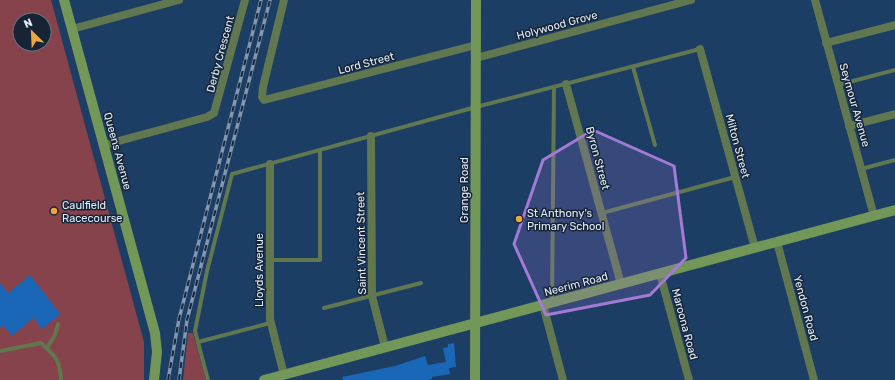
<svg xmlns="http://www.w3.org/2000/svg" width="895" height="380" font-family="Rubik,sans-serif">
	<rect width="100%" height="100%" fill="#1c3e64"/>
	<!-- green -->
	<g fill="#86434b" fill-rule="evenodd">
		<path d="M 0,0 L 51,0 L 144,342 L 144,380 L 0,380 ZM 20,20 L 44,20 L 44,44 L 20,44 Z"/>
		<path d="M 188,333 L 193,333 L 206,380 L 183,380 Z"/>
	</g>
	<!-- building -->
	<g fill="#1967b6">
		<path d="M 30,275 L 60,314 L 42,329 L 33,318 L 12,336 L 3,325 L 0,328 L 0,283 L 8,293 Z"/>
		<path d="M 454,343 L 456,367 L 449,368 L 450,374 L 432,377 L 432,379 L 427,380 L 343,380 L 342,377 L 395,366 L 425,356 L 428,365 L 446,362 L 443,348 L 448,347 L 448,344 Z"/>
	</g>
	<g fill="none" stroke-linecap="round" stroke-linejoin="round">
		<!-- lane -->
		<g stroke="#607750" stroke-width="4">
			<path d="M 633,67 L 655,145"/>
			<path d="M 838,85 L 895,70"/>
			<path d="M 861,169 L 895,160"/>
			<path d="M 602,213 L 735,177"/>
			<path d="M 270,260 L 320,260 L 320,150"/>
			<path d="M 552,303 L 554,87"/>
			<path d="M 324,308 L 421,283"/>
			<path d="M 198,342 L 270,323"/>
			<path d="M 47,348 L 55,335 L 58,324"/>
			<path d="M 0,351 L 41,343 C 56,356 60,361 61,380"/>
			<path d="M 208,380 L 195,331 L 207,271 L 232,174 L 476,107 L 700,49"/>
		</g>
		<!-- street -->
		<g stroke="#607750" stroke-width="8">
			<path d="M 284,0 L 263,87 L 262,97 L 264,100 L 476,45"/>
			<path d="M 815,0 L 874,216"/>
			<path d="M 72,29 L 179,0"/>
			<path d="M 826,43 L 895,25"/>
			<path d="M 700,49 L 755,248"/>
			<path d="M 476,58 L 691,0"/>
			<path d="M 566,84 L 621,284"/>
			<path d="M 849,126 L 895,114"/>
			<path d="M 371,136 L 372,296 L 385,347"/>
			<path d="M 104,145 L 207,117 L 214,113 L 245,0"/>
			<path d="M 270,164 L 270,319 L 284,375"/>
			<path d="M 777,242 L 814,380"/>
			<path d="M 660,274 L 689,380"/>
			<path d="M 543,305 L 563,380"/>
		</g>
		<!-- secondary -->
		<g stroke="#729758" stroke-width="10">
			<path d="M 64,0 L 155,333 L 157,352 L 154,380"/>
			<path d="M 264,380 L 895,210"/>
			<path d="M 475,380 L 476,0"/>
		</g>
		<defs>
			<g id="rail">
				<path d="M 168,380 L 179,319 L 261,0"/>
				<path d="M 179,380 L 187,320 L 270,0"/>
			</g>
		</defs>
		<!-- rail casing -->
		<use href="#rail" stroke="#8198b1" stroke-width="3.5"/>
		<!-- rail -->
		<use href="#rail" stroke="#162436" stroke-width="2" stroke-dasharray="6" stroke-linecap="butt"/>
	</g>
	<!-- marked area -->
	<path fill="#a47ad7" fill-opacity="0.2" stroke="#a47ad7" stroke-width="3" stroke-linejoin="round" d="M 593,130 L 674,166 L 686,258 L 650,295 L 546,315 L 514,244 L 543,160 Z"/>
	<!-- markers -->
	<g fill="#eea73c" stroke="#162436" stroke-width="1.5">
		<circle cx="54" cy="211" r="4"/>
		<circle cx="519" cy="219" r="4"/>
	</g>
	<g text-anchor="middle" stroke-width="3" stroke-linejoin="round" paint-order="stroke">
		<!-- street labels -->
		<g font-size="11" fill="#e2eefc" stroke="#162436">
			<text transform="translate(557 25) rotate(-15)" y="4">Holywood Grove</text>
			<text transform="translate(220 54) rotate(-75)" y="4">Derby Crescent</text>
			<text transform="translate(366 63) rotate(-15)" y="4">Lord Street</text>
			<text transform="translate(855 105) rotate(74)" y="4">Seymour Avenue</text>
			<text transform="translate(738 146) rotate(75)" y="4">Milton Street</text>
			<text transform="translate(118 151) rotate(75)" y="4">Queens Avenue</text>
			<text transform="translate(598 158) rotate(75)" y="4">Byron Street</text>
			<text transform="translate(464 190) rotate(-90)" y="4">Grange Road</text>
			<text transform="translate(361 243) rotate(-91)" y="4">Saint Vincent Street</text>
			<text transform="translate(259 270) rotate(-90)" y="4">Lloyds Avenue</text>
			<text transform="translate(576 284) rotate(-15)" y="4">Neerim Road</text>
			<text transform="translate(806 308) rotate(75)" y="4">Yendon Road</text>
			<text transform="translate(685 324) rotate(75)" y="4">Maroona Road</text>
		</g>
		<!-- poi labels -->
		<g font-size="11" fill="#e2eefc" stroke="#162436" text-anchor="start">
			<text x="62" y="209">Caulfield<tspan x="62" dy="13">Racecourse</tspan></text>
			<text x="527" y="217">St Anthony's<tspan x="527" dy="13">Primary School</tspan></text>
		</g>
	</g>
	<!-- north arrow -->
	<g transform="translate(32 32) rotate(336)"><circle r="19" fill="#162436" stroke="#687585"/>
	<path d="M0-3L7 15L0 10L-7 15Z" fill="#eea73c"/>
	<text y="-6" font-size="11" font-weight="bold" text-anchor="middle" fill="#e2eefc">N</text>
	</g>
</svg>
